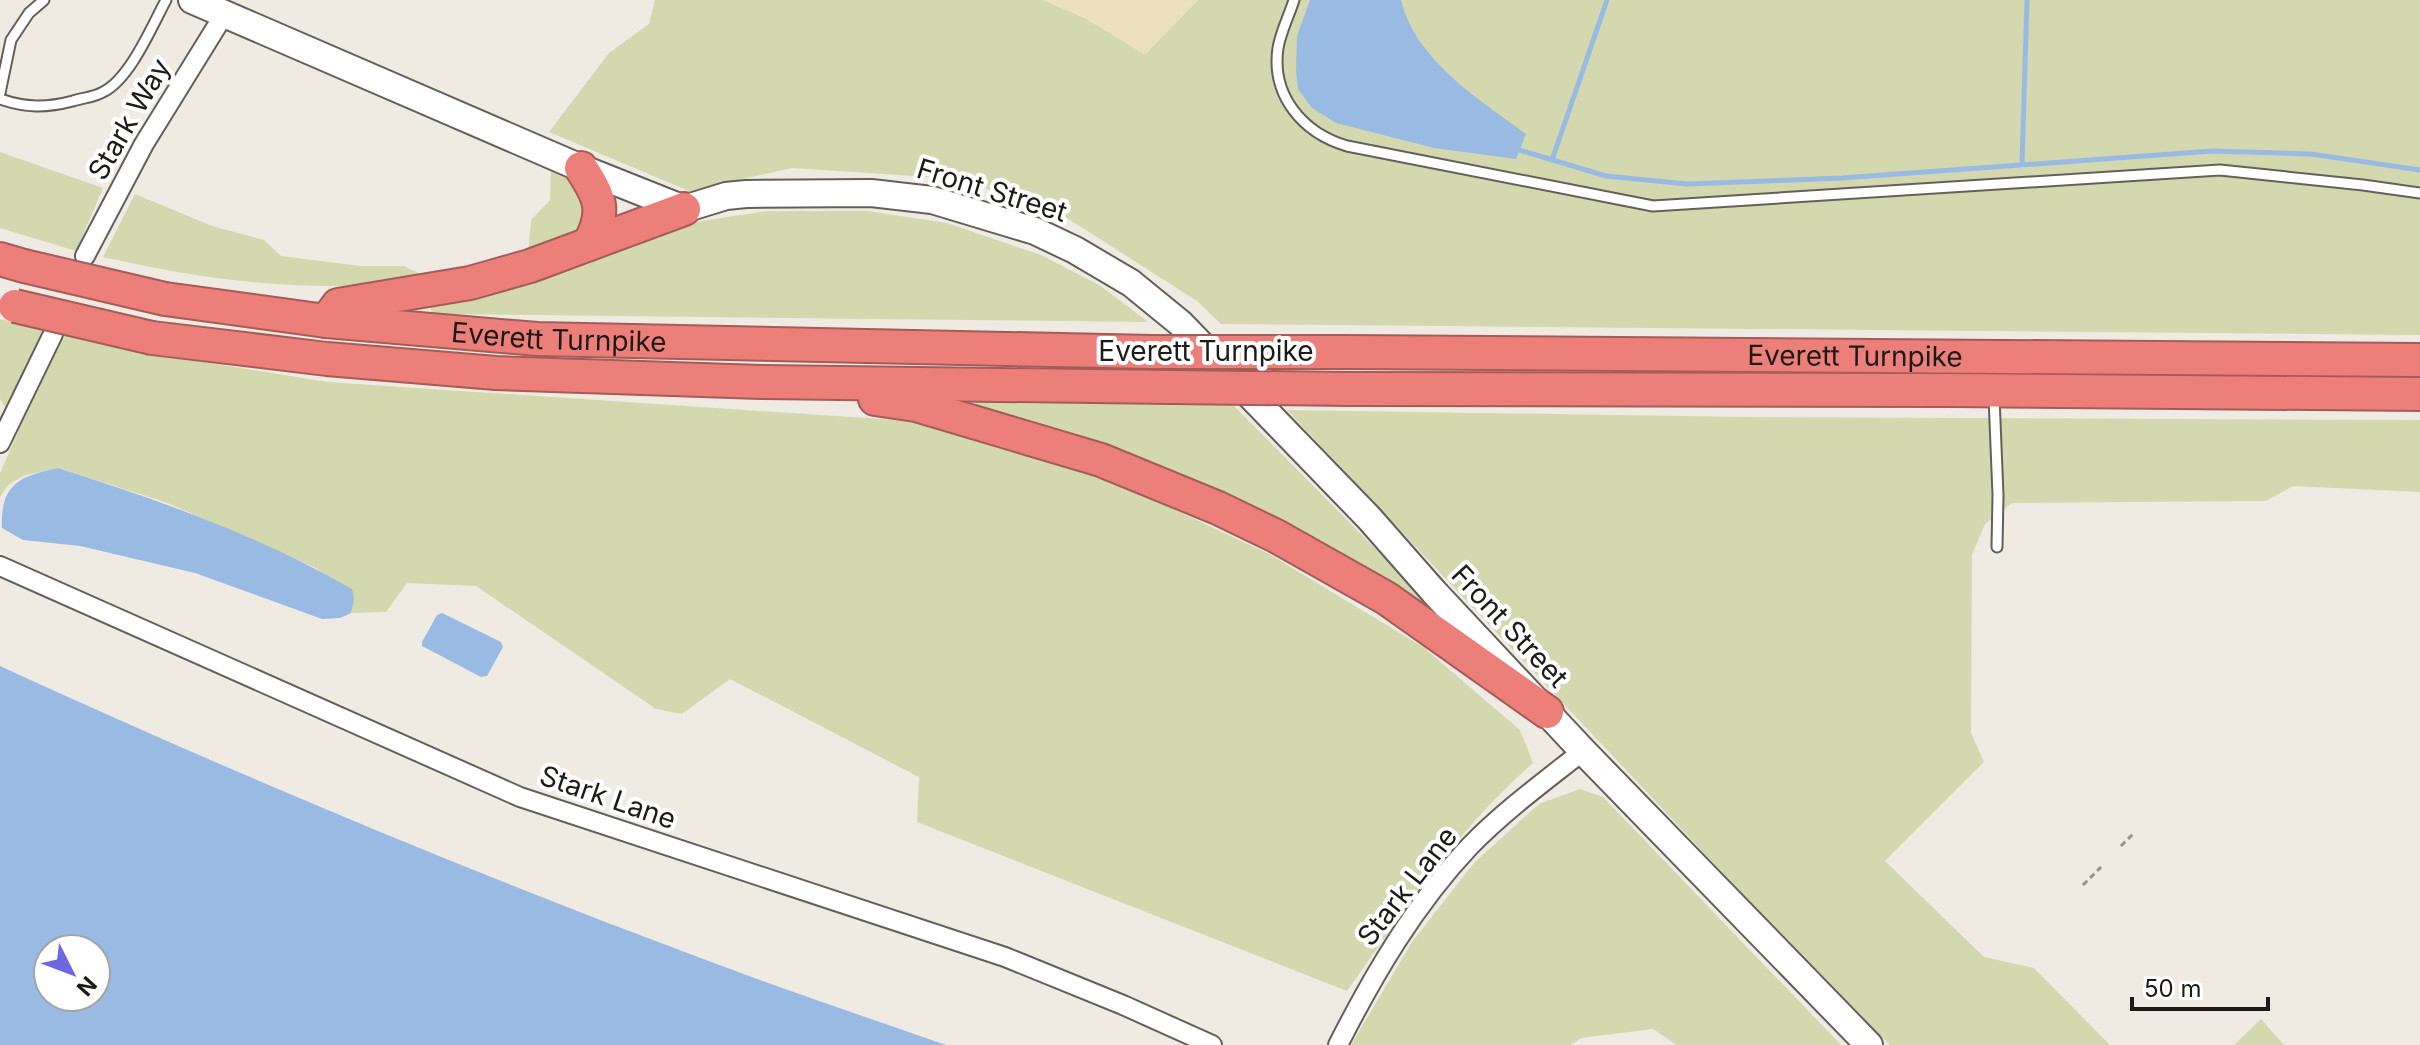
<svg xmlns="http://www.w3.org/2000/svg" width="2420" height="1045" font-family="Inter,sans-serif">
	<rect width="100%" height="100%" fill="#efebe3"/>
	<!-- green -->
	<g fill="#d3d8af">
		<path d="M 655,0 L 1043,0 L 1085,18 L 1145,54 L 1198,0 L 2420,0 L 2420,335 L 1221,324 L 1197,301 L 1067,218 L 960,179 L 792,168 L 689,191 L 549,132 L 609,53 L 649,24 Z"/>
		<path d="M 0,152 L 103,188 L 76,251 L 0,228 Z"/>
		<path d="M 551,171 L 579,184 L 587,225 L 574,241 L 528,255 L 531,220 L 550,200 Z"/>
		<path d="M 135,194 L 212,226 L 264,240 L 281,256 L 360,266 L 404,266 L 430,279 C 315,295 215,282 103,257 Z"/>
		<path d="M 768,211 L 868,211 L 947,223 L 1041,255 L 1101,286 L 1148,322 L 432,314 L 430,306 L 688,223 Z"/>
		<path d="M 0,319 L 137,351 L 327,382 L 911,421 L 1097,473 L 1269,554 L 1423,647 L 1520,730 L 1533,763 C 1458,828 1404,911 1347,991 L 917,822 L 919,777 L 730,679 L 682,714 L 656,709 L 476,586 L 407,583 L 386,612 L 351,613 L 354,600 L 316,568 L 165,502 L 58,468 L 25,475 L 8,485 L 0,497 L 0,473 L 19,430 L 0,399 Z"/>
		<path d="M 976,401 L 1233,405 L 1462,636 L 1398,596 L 975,411 Z"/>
		<path d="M 1287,410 L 1746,417 L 2420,420 L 2420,492 L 2293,486 L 2266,501 L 2012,503 L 1985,524 L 1972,555 L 1971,733 L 1984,762 L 1885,861 L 1984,957 L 2034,968 L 2110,1045 L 1890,1045 L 1769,922 Z"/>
		<path d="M 1580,789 L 1603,797 L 1841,1045 L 1677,1045 L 1653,1029 L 1581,1038 L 1571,1045 L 1351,1045 L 1412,942 L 1474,863 L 1539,804 Z"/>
		<path d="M 2261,1019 L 2284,1045 L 2234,1045 Z"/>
	</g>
	<!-- sand -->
	<path fill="#ebe2bd" d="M 1043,0 L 1198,0 L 1145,55 L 1085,18 Z"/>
	<!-- water -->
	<g fill="#99bbe3" fill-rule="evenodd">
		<path d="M 1310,0 L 1401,0 C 1416,61 1479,99 1526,134 L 1516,159 L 1434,148 L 1336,123 L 1312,108 L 1298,89 L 1296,71 L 1297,36 Z"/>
		<path d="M 58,468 C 159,500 260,536 352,589 L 354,600 L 351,613 L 340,618 L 322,619 L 195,573 L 80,546 L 23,540 L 2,528 C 0,482 22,476 58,468 Z"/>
		<path d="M 442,613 L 501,642 L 503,647 L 487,676 L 481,677 L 422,646 L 422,642 L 437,615 Z"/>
		<path d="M 0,666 C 231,772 467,871 706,960 C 785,990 866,1017 946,1045 L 0,1045 ZM 48,949 L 96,949 L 96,997 L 48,997 Z"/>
	</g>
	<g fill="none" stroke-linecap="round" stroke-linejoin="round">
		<!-- stream -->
		<g stroke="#99bbe3" stroke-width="5">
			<path d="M 1516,149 L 1606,176 L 1687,184 L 1842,178 L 2212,151 L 2311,154 L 2420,170"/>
			<path d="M 1552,160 L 1607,0"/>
			<path d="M 2022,164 L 2027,0"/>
		</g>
		<defs>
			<g id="lane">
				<path d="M 1294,0 C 1289,16 1281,31 1278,48 C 1271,96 1303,133 1347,146 L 1653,206 L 2220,170 L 2363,185 L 2420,193"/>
				<path d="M 0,93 L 11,40 L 29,13 L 44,0"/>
				<path d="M 0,99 C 26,108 46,108 73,101 C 82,98 95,97 103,92 C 130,79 152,26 166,0"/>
				<path d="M 1994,397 L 1998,495 L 1997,547"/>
			</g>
			<g id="street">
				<path d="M 85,256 L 144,144 L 225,13"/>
				<path d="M 0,443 L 53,334"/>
				<path d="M 0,566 L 520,797 L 1005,957 L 1123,1005 L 1212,1045"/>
				<path d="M 1338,1045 C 1374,974 1415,904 1470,846 C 1504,811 1545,781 1583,751"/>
			</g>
			<path id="secondary" d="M 192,0 L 581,168 L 684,209 L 726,196 L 746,194 L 871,193 L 932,200 L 1035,231 L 1075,250 L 1131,283 L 1180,323 L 1369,518 L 1434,592 L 1583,751 L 1869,1045"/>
			<g id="highway">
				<path d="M 581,168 C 600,197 607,211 589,244"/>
				<path d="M 0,259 L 24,266"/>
				<path id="s1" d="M 165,299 L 326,321 L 537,339 L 1152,352"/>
				<path d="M 326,321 L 338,305 L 470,283 L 530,266 L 684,209"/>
				<path d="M 152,338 L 327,359 L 496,373 L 761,382 L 1171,387"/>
				<path id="s2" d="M 1343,352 L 2420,360"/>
				<path d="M 1350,389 L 1947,390 L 2420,394"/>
				<path d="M 875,399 L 916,405 L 1101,460 L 1218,508 L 1276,536 L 1386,598 L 1547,712"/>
			</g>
		</defs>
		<!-- lane casing -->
		<use href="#lane" stroke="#646059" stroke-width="13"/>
		<!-- street casing -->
		<use href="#street" stroke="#646059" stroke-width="22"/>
		<!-- secondary casing -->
		<use href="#secondary" stroke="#646059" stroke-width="30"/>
		<!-- highway casing -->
		<use href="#highway" stroke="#a45c58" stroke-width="36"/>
		<!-- path -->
		<g stroke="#95928c" stroke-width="3" stroke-dasharray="6 4" stroke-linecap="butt">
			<path d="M 2121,846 L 2134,833"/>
			<path d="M 2083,885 L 2101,867"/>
		</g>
		<!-- lane -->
		<use href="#lane" stroke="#fff" stroke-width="9"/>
		<!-- street -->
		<use href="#street" stroke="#fff" stroke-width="18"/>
		<!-- secondary -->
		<use href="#secondary" stroke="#fff" stroke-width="26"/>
		<!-- highway -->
		<use href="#highway" stroke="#ed7f7a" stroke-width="32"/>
		<defs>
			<g id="highway-bridge">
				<path d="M 24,266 L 165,299"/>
				<path d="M 15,306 L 152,338"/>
				<path d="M 1152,352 L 1343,352"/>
				<path d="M 1171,387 L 1350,389"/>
			</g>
		</defs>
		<!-- highway-bridge casing -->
		<use href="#highway-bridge" stroke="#a45c58" stroke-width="36" stroke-linecap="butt"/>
		<!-- highway-bridge -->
		<use href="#highway-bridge" stroke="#ed7f7a" stroke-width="32"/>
	</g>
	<g text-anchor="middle" stroke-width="8" stroke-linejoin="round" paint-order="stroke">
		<!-- street labels -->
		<g font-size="28" fill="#1d1b18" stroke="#fff">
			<text transform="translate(129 119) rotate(-60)" y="10">Stark Way</text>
			<text transform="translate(992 190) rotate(17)" y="10">Front Street</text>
			<text dy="10" stroke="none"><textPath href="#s1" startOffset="396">Everett Turnpike</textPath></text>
			<text x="1206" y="361">Everett Turnpike</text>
			<text dy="10" stroke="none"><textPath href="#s2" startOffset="512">Everett Turnpike</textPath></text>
			<text transform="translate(1510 626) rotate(47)" y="10">Front Street</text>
			<text transform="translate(608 797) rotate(19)" y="10">Stark Lane</text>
			<text transform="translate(1407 886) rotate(-52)" y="10">Stark Lane</text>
		</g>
	</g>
	<!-- north arrow -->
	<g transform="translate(72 973) rotate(132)"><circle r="38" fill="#ffffff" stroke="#a5a4a3" stroke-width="2"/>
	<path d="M0-6L14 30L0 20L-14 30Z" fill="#6c68e2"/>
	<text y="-12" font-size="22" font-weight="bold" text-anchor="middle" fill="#1d1b18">N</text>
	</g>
	<!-- scale -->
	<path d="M2132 997v12h136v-12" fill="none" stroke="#1d1b18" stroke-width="4"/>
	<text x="2144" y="997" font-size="24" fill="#1d1b18" stroke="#ffffff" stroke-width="6" paint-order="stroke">50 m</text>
</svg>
